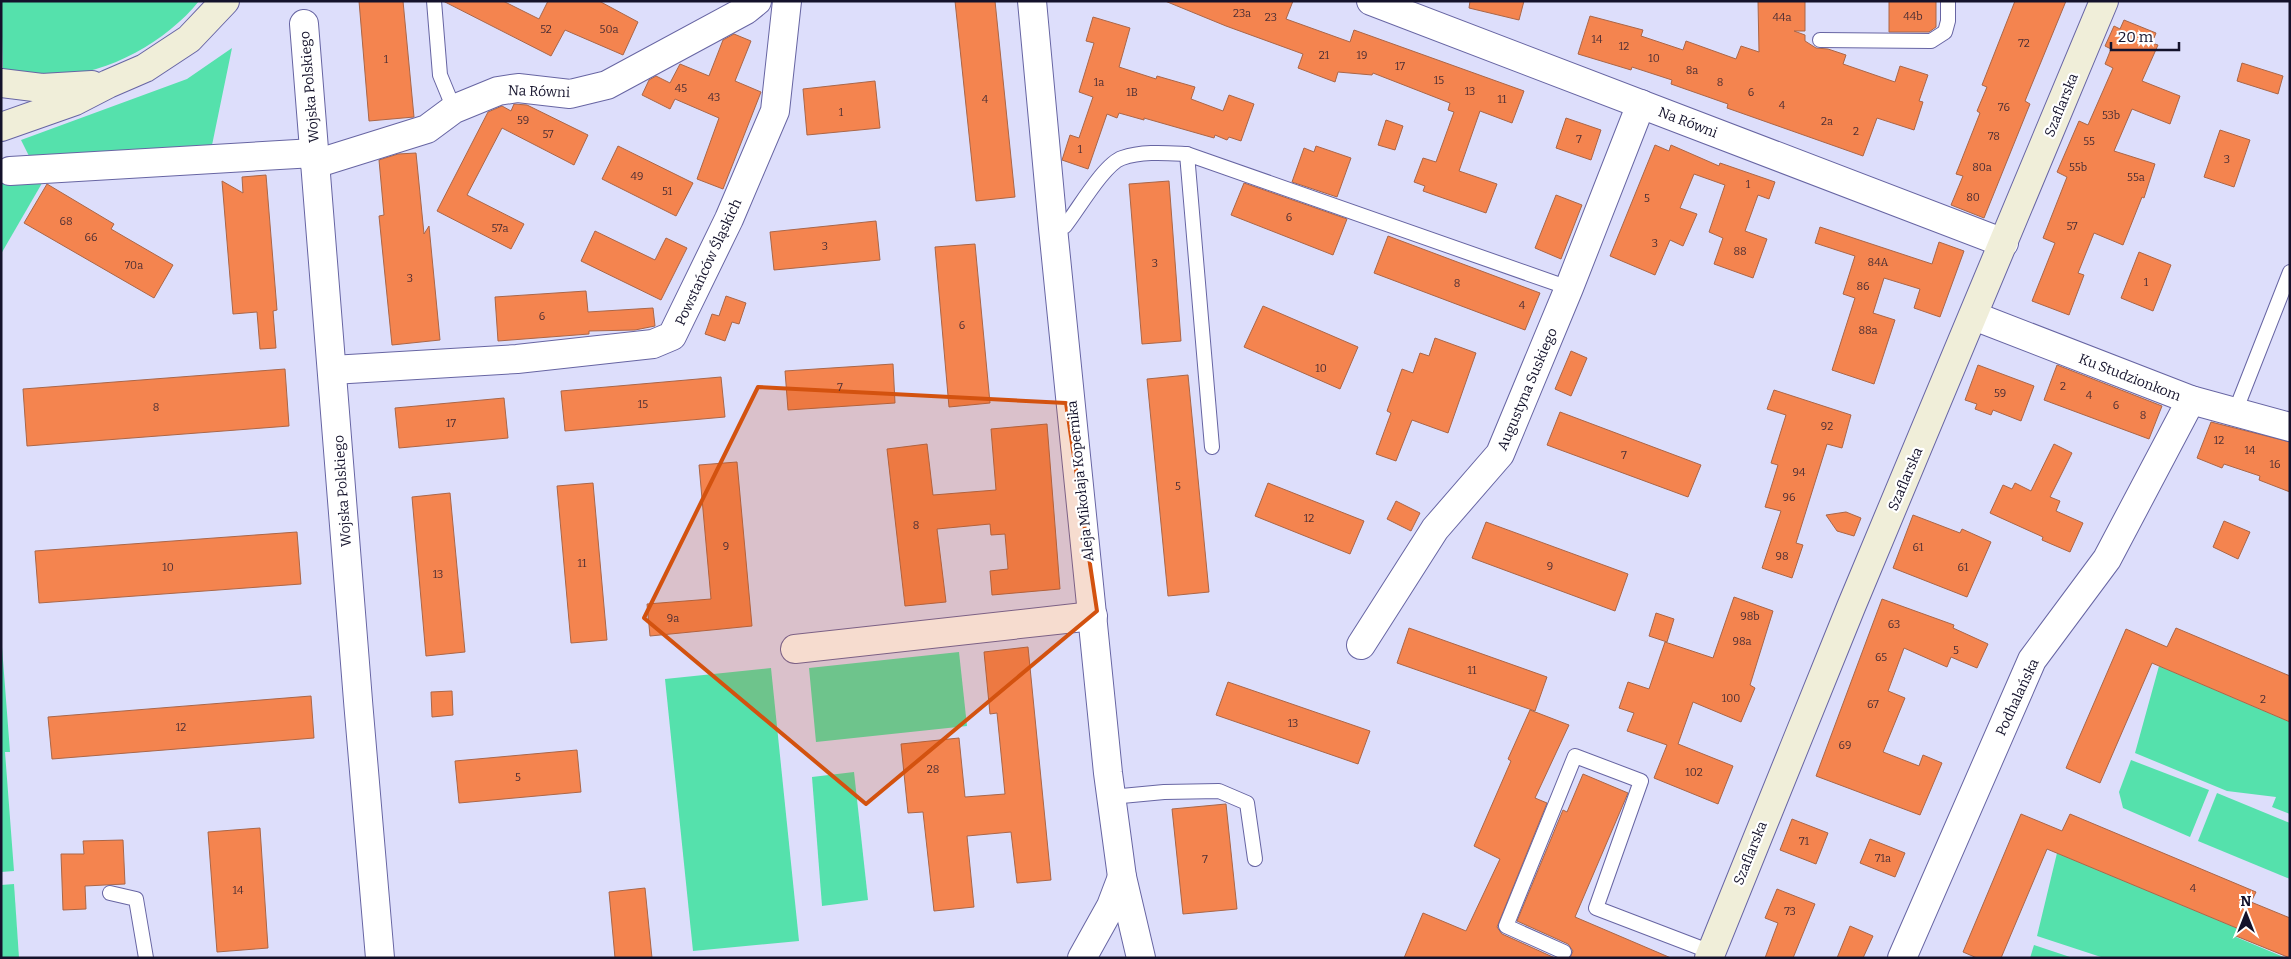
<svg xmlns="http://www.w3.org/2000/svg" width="2291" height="959" font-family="Bitter,serif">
	<rect width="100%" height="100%" fill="#dddefb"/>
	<!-- green -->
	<g fill="#55e1ac">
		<path d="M 1,1 L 199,1 C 167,41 109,74 56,76 C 39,76 20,73 3,71 Z"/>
		<path d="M 232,48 L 211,150 L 32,162 L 21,140 L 187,79 Z"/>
		<path d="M 45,178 L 1,254 L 1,185 L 4,180 Z"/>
		<path d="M 1,634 L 10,752 L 5,752 L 14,871 L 1,872 Z"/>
		<path d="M 959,652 L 967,726 L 816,742 L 809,668 Z"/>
		<path d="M 2159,666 L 2290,722 L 2290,814 L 2272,807 L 2276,797 L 2227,791 L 2135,753 Z"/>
		<path d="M 771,668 L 799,941 L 693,951 L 665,679 Z"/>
		<path d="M 2131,760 L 2209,790 L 2190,837 L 2123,808 L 2119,792 Z"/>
		<path d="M 854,772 L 868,900 L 822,906 L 812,777 Z"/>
		<path d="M 2217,793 L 2290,823 L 2290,879 L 2198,841 Z"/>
		<path d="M 2057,853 L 2239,929 L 2236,937 L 2286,958 L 2104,958 L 2037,936 Z"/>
		<path d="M 14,884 L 19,958 L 1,958 L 1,885 Z"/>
		<path d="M 2034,945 L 2073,958 L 2030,958 Z"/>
	</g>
	<!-- building -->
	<g fill="#f4844f" stroke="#aa6648">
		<path d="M 359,1 L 403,1 L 414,117 L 369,121 Z"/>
		<path d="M 443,1 L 503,1 L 539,19 L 548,1 L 599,1 L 638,22 L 623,55 L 565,30 L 551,56 Z"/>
		<path d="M 955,1 L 995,1 L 1015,197 L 976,201 Z"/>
		<path d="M 1165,1 L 1293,1 L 1286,19 L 1350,42 L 1354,30 L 1524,91 L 1512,123 L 1480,111 L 1459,171 L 1497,184 L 1486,213 L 1423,191 L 1425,186 L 1414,182 L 1423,158 L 1436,162 L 1454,112 L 1448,110 L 1450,103 L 1373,73 L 1372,75 L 1338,72 L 1335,82 L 1298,68 L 1303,54 L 1226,26 Z"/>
		<path d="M 1470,1 L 1524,1 L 1519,20 L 1469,8 Z"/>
		<path d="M 1758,1 L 1805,1 L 1805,31 L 1794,31 L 1805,35 L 1805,41 L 1816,48 L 1828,49 L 1846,55 L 1843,64 L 1895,82 L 1900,66 L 1928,75 L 1919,101 L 1923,102 L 1914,130 L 1877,118 L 1863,156 L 1727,108 L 1728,104 L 1671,84 L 1672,80 L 1632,67 L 1631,70 L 1578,54 L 1590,16 L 1643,30 L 1641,36 L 1683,50 L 1686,41 L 1736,59 L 1741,46 L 1759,52 Z"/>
		<path d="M 1889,1 L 1936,1 L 1936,27 L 1929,32 L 1889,32 Z"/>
		<path d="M 2015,1 L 2066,1 L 2025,101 L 2030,104 L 1984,218 L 1951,205 L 1963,176 L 1956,174 L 1980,113 L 1977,111 L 1987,87 L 1982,85 Z"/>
		<path d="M 1093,17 L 1130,28 L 1119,67 L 1156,79 L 1157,76 L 1195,87 L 1191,99 L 1223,111 L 1229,95 L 1254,104 L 1241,141 L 1229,137 L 1227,140 L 1215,135 L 1214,138 L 1144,118 L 1144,120 L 1119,113 L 1117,118 L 1107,114 L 1088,169 L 1062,160 L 1070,135 L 1079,138 L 1093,97 L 1079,92 L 1094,43 L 1086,41 Z"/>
		<path d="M 2124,20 L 2156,33 L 2152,43 L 2158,45 L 2142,81 L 2180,96 L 2170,124 L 2132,109 L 2114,151 L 2155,164 L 2144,198 L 2142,197 L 2123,245 L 2094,233 L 2078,273 L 2084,275 L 2069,315 L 2032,301 L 2055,243 L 2043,238 L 2067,177 L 2057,172 L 2079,121 L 2088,125 L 2113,68 L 2105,64 L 2111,49 L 2105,46 L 2114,26 L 2120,29 Z"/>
		<path d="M 734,34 L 751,41 L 735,81 L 761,92 L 723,189 L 697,179 L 719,118 L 675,99 L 670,109 L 642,95 L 649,80 L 656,76 L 670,83 L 680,64 L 709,76 L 723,40 Z"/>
		<path d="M 2242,63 L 2283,76 L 2278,94 L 2237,81 Z"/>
		<path d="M 875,81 L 880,128 L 807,135 L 803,89 Z"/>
		<path d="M 514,104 L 527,105 L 588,135 L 574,165 L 502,128 L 467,195 L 524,224 L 511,249 L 437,211 L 488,112 L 502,106 L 511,111 Z"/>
		<path d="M 1566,118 L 1601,130 L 1591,160 L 1556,148 Z"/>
		<path d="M 1386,120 L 1403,126 L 1395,150 L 1378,145 Z"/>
		<path d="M 2220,130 L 2250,140 L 2234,187 L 2204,177 Z"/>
		<path d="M 1655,145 L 1669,151 L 1671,145 L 1719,166 L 1720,163 L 1775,182 L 1769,199 L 1758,195 L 1745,231 L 1767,239 L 1753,278 L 1714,264 L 1723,238 L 1709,232 L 1725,185 L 1694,174 L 1680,208 L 1697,214 L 1683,246 L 1670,240 L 1655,275 L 1610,256 Z"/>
		<path d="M 618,146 L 693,183 L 676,216 L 602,179 Z"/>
		<path d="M 1316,146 L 1351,158 L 1337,197 L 1292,182 L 1304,148 L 1314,152 Z"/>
		<path d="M 416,153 L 424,234 L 429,226 L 440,340 L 392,345 L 379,216 L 384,215 L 379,160 L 398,154 Z"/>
		<path d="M 266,175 L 277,310 L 273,311 L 276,348 L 260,349 L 257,312 L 233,314 L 222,181 L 243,193 L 242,177 Z"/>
		<path d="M 1169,181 L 1181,341 L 1142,344 L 1129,184 Z"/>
		<path d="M 1244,183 L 1347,219 L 1333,255 L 1231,215 Z"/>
		<path d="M 47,184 L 114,224 L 111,229 L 173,265 L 154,298 L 24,223 Z"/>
		<path d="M 1556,195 L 1582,205 L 1561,259 L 1535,248 Z"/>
		<path d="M 876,221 L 880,260 L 774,270 L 770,232 Z"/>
		<path d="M 1820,227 L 1932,264 L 1939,242 L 1964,251 L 1940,317 L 1914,308 L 1920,289 L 1884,278 L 1873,313 L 1895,320 L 1874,384 L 1832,370 L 1855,298 L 1843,294 L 1855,256 L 1815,243 Z"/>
		<path d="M 595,231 L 655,260 L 666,238 L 687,248 L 661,300 L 581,261 Z"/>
		<path d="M 1388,236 L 1540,293 L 1525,330 L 1374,273 Z"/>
		<path d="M 975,244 L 990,403 L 949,407 L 935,247 Z"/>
		<path d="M 2139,252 L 2171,265 L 2153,311 L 2121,298 Z"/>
		<path d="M 586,291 L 588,312 L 653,308 L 655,326 L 635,330 L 589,331 L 589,334 L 498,341 L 495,297 Z"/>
		<path d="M 726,296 L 746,303 L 739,324 L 732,322 L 725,341 L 705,334 L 712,314 L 719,316 Z"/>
		<path d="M 1263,306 L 1358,347 L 1340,389 L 1244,347 Z"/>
		<path d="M 1435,338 L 1476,353 L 1448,433 L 1412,420 L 1396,461 L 1376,454 L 1391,413 L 1387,411 L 1402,369 L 1413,373 L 1420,353 L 1429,356 Z"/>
		<path d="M 1571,351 L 1587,358 L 1571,396 L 1555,389 Z"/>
		<path d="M 893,364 L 895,403 L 788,410 L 785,371 Z"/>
		<path d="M 1978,365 L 2034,386 L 2021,421 L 1993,410 L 1991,415 L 1975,409 L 1977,404 L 1965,400 Z"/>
		<path d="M 2057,365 L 2162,406 L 2149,439 L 2044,400 Z"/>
		<path d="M 285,369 L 289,426 L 27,446 L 23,389 Z"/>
		<path d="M 1188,375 L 1209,592 L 1168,596 L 1147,379 Z"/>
		<path d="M 721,377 L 725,417 L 565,431 L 561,391 Z"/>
		<path d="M 1774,390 L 1851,415 L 1842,448 L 1827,444 L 1796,543 L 1803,545 L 1792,578 L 1762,568 L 1781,511 L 1765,507 L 1778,465 L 1771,463 L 1786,415 L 1767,409 Z"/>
		<path d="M 504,398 L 508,438 L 399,448 L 395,408 Z"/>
		<path d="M 1560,412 L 1701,465 L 1688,497 L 1547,445 Z"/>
		<path d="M 2211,422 L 2290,442 L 2290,492 L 2259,480 L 2260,476 L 2224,464 L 2222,468 L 2197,458 Z"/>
		<path d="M 1047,424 L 1060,589 L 992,595 L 990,571 L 1008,569 L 1005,534 L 991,535 L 990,524 L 937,529 L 946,602 L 905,606 L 887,449 L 927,444 L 933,495 L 996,490 L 991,429 Z"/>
		<path d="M 2054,444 L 2072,453 L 2050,497 L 2060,501 L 2056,511 L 2083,523 L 2070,552 L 2042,540 L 2043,537 L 1990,513 L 2003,485 L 2012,489 L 2015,483 L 2031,491 Z"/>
		<path d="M 737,462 L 752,626 L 650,636 L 647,604 L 711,599 L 699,465 Z"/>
		<path d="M 593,483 L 607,640 L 571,643 L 557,486 Z"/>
		<path d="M 1268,483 L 1364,521 L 1350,554 L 1255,516 Z"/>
		<path d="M 450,493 L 465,652 L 426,656 L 412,497 Z"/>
		<path d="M 1396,501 L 1420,513 L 1411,531 L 1387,519 Z"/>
		<path d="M 1846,512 L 1861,518 L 1854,536 L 1837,531 L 1826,515 Z"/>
		<path d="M 1913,515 L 1960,533 L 1962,529 L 1991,542 L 1967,597 L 1893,568 Z"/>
		<path d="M 2224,521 L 2250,532 L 2238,559 L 2213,547 Z"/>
		<path d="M 1486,522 L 1628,574 L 1615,611 L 1472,558 Z"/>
		<path d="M 297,532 L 301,584 L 39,603 L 35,551 Z"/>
		<path d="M 1734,597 L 1773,611 L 1750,685 L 1755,688 L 1741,722 L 1693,702 L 1678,744 L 1733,766 L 1718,804 L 1654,778 L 1667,745 L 1627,731 L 1634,713 L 1619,708 L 1628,682 L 1649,689 L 1665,642 L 1713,658 Z"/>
		<path d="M 1882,599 L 1954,625 L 1953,628 L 1988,644 L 1977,668 L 1951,657 L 1947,667 L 1904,648 L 1888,691 L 1905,698 L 1883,752 L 1919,766 L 1923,755 L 1942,763 L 1920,815 L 1816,776 Z"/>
		<path d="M 1656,613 L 1674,619 L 1667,642 L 1649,636 Z"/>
		<path d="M 1409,628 L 1547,677 L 1535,711 L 1397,663 Z"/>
		<path d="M 2176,628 L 2290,676 L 2290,722 L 2152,663 L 2100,783 L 2066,768 L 2126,629 L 2167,647 Z"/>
		<path d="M 1028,647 L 1051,880 L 1017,883 L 1011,832 L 967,836 L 974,907 L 934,911 L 923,812 L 908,813 L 901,744 L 959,738 L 965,797 L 1005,794 L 997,713 L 990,714 L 984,652 Z"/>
		<path d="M 1228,682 L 1370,731 L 1358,764 L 1216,715 Z"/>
		<path d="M 452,691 L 453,715 L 432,717 L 431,692 Z"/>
		<path d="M 311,696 L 314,738 L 52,759 L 48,717 Z"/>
		<path d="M 1530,710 L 1569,725 L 1535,798 L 1547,803 L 1497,927 L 1502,934 L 1555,958 L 1404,958 L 1423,913 L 1466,931 L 1500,859 L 1474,846 L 1511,761 L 1508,759 Z"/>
		<path d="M 577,750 L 581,792 L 459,803 L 455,761 Z"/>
		<path d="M 1583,774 L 1628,793 L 1575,917 L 1671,958 L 1570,958 L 1573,951 L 1568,944 L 1517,921 L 1563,810 L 1567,812 Z"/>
		<path d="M 1226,804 L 1237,909 L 1183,914 L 1172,809 Z"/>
		<path d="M 2021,814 L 2062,831 L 2070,814 L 2256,892 L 2251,902 L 2290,918 L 2290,958 L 2236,936 L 2239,929 L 2047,849 L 2001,958 L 1977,958 L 1963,952 Z"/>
		<path d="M 1792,819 L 1828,833 L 1816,864 L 1780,850 Z"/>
		<path d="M 260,828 L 268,948 L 217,952 L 208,832 Z"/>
		<path d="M 1870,839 L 1905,853 L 1895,877 L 1860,863 Z"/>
		<path d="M 123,840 L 125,884 L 85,886 L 86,909 L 63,910 L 61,854 L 84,854 L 83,841 Z"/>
		<path d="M 645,888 L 652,958 L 615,958 L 609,892 Z"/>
		<path d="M 1777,889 L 1815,904 L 1793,958 L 1765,958 L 1778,923 L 1765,918 Z"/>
		<path d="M 1850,926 L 1873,936 L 1863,958 L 1837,958 Z"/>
	</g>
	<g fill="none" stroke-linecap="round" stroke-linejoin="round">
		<defs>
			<g id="lane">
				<path d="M 434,1 L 440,75 L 454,109"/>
				<path d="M 1820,40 L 1931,41 L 1945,32 L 1948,21 L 1948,1"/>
				<path d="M 1053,228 L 1065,226 C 1078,210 1104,164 1122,158 C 1142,151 1166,153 1187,154"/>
				<path d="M 2235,412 L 2290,272"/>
				<path d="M 1212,447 L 1187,154 L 1569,288"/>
				<path d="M 1111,797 L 1164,792 L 1219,791 L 1247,803 L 1255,859"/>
				<path d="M 110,893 L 136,899 L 146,958"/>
				<path d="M 1564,952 L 1506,926 L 1575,756 L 1641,781 L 1596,908 L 1711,952"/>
			</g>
			<g id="street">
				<path d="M 1032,1 L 1053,228 L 1108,773 L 1122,877 L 1141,958"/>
				<path d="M 1371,1 L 2004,243"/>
				<path d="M 304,24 C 330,336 352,647 380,958"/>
				<path d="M 315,164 L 427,129 L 454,109 L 498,91 L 518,88 L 570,94 L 607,85 L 746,10 L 757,1"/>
				<path d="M 10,171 L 314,153"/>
				<path d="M 1974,316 L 2191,400 L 2290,427"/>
				<path d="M 332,370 L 517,359 L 653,344 L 672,336 L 729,219 L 775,111 L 787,1"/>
				<path d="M 1361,645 L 1435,529 L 1500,454 L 1569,288 L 1641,104"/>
				<path d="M 795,649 L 1093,616"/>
				<path d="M 1082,958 L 1111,906 L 1122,877"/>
				<path d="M 1902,958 L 2032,660 L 2107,559 L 2191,400"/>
			</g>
			<g id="secondary">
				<path d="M 1,83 L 42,88 L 92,85"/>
				<path d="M 1,127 L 75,101 L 108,84 L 145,68 L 189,39 L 225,1"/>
				<path d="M 1709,958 L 1851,607 L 2104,1"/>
			</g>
		</defs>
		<!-- lane casing -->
		<use href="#lane" stroke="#6765a3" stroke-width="16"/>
		<!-- street casing -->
		<use href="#street" stroke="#6765a3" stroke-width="30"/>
		<!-- secondary casing -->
		<use href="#secondary" stroke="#6765a3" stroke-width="30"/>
		<!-- lane -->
		<use href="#lane" stroke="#fff" stroke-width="14"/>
		<!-- street -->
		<use href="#street" stroke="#fff" stroke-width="28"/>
		<!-- secondary -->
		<use href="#secondary" stroke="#f0eed9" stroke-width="28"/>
	</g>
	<!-- marked area -->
	<path fill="#d3520f" fill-opacity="0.2" stroke="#d3520f" stroke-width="4" stroke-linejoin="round" d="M 758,387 L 1066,403 L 1097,611 L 866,804 L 644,618 Z"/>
	<g text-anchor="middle" stroke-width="4.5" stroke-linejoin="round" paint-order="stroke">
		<!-- number labels -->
		<g font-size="11" fill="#4c2e34">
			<text x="1242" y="17">23a</text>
			<text x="1913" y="20">44b</text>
			<text x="1271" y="21">23</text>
			<text x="1782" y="21">44a</text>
			<text x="546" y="33">52</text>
			<text x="609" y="33">50a</text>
			<text x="1597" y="43">14</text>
			<text x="2024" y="47">72</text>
			<text x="1624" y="50">12</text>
			<text x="1324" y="59">21</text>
			<text x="1362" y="59">19</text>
			<text x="1654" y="62">10</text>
			<text x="386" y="63">1</text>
			<text x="1400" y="70">17</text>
			<text x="1692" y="74">8a</text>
			<text x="1439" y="84">15</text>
			<text x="1099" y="86">1a</text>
			<text x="1720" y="86">8</text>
			<text x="681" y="92">45</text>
			<text x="1470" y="95">13</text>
			<text x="1132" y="96">1B</text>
			<text x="1751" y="96">6</text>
			<text x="714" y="101">43</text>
			<text x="985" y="103">4</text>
			<text x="1502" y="103">11</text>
			<text x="1782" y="109">4</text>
			<text x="2004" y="111">76</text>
			<text x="841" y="116">1</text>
			<text x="2111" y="119">53b</text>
			<text x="523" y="124">59</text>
			<text x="1827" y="125">2a</text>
			<text x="1856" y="135">2</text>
			<text x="548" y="138">57</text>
			<text x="1994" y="140">78</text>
			<text x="1579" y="143">7</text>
			<text x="2089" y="145">55</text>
			<text x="1080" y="153">1</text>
			<text x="2227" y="163">3</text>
			<text x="1982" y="171">80a</text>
			<text x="2078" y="171">55b</text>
			<text x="637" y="180">49</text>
			<text x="2136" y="181">55a</text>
			<text x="1748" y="188">1</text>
			<text x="667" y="195">51</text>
			<text x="1973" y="201">80</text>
			<text x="1647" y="202">5</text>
			<text x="1289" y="221">6</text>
			<text x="66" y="225">68</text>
			<text x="2072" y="230">57</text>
			<text x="500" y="232">57a</text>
			<text x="91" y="241">66</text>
			<text x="1655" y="247">3</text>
			<text x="825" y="250">3</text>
			<text x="1740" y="255">88</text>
			<text x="1878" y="266">84A</text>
			<text x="1155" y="267">3</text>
			<text x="134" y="269">70a</text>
			<text x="410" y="282">3</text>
			<text x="2146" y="286">1</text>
			<text x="1457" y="287">8</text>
			<text x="1863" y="290">86</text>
			<text x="1522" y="309">4</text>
			<text x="542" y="320">6</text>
			<text x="962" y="329">6</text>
			<text x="1868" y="334">88a</text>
			<text x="1321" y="372">10</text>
			<text x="2063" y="390">2</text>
			<text x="840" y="391">7</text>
			<text x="2000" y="397">59</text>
			<text x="2089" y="399">4</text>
			<text x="643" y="408">15</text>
			<text x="2116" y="409">6</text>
			<text x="156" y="411">8</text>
			<text x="2143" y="419">8</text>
			<text x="451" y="427">17</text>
			<text x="1827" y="430">92</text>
			<text x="2219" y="444">12</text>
			<text x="2250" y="454">14</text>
			<text x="1624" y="459">7</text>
			<text x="2275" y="468">16</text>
			<text x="1799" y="476">94</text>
			<text x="1178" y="490">5</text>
			<text x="1789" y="501">96</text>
			<text x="1309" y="522">12</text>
			<text x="916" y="529">8</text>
			<text x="726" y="550">9</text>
			<text x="1918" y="551">61</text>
			<text x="1782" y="560">98</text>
			<text x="582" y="567">11</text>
			<text x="1550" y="570">9</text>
			<text x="168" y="571">10</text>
			<text x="1963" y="571">61</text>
			<text x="438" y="578">13</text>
			<text x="1750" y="620">98b</text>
			<text x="673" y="622">9a</text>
			<text x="1894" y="628">63</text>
			<text x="1742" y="645">98a</text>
			<text x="1956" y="654">5</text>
			<text x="1881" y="661">65</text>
			<text x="1472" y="674">11</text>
			<text x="1731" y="702">100</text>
			<text x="2263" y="703">2</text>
			<text x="1873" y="708">67</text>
			<text x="1293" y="727">13</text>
			<text x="181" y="731">12</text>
			<text x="1845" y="749">69</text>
			<text x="933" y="773">28</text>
			<text x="1694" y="776">102</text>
			<text x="518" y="781">5</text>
			<text x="1804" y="845">71</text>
			<text x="1883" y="862">71a</text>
			<text x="1205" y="863">7</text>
			<text x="2193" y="892">4</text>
			<text x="238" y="894">14</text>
			<text x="1790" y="915">73</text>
		</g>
		<!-- street labels -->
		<g font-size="14" fill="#14122b" stroke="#fff">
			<text transform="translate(309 87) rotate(-95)" y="5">Wojska Polskiego</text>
			<text transform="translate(539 91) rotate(2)" y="5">Na Równi</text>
			<text transform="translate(2061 105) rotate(-68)" y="5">Szaflarska</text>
			<text transform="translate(1688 122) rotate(21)" y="5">Na Równi</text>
			<text transform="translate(708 262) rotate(-65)" y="5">Powstańców Śląskich</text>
			<text transform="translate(2130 377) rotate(21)" y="5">Ku Studzionkom</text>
			<text transform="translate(1527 389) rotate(-67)" y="5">Augustyna Suskiego</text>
			<text transform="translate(1905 479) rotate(-67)" y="5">Szaflarska</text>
			<text transform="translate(1080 481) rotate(-96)" y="5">Aleja Mikołaja Kopernika</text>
			<text transform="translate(342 491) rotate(-94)" y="5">Wojska Polskiego</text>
			<text transform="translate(2017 697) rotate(-65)" y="5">Podhalańska</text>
			<text transform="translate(1750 853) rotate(-68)" y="5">Szaflarska</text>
		</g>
	</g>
	<!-- border -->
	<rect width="2291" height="959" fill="none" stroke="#14122b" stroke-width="5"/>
	<!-- north arrow -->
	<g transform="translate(2246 914)" stroke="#ffffff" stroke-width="4" paint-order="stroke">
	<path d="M0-4L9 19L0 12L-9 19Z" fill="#14122b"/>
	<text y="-8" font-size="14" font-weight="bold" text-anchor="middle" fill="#14122b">N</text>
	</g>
	<!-- scale -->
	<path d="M2111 42v8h68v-8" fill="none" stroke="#14122b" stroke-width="2.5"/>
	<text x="2118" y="42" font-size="15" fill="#14122b" stroke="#ffffff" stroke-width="4" paint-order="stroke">20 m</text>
</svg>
